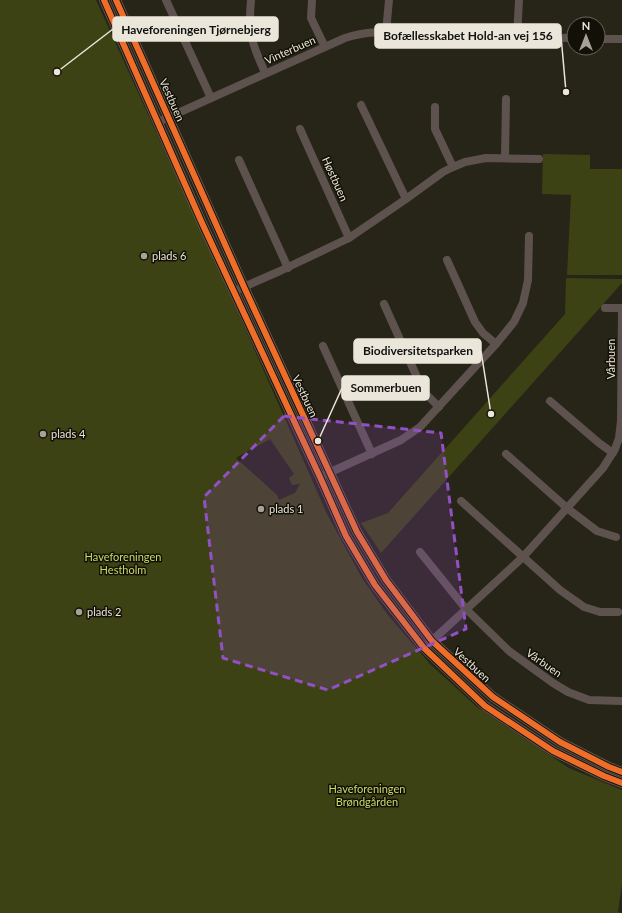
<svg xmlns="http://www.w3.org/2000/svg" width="622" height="913" font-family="Lato,sans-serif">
	<rect width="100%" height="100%" fill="#272418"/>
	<!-- green -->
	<g fill="#3c4214" fill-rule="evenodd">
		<path d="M 0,0 L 96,0 L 237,310 L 327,514 L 362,578 L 387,614 L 430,664 L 477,707 L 569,768 L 622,790 L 622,884 L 618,912 L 622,913 L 0,913 ZM 270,439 L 294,474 L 289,478 L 292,485 L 300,484 L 295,493 L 279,500 L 277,495 L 236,458 Z"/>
		<path d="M 543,154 L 590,155 L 590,169 L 622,169 L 622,275 L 567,275 L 571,195 L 542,194 Z"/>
		<path d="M 566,278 L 622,279 L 622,283 L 381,553 L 361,523 L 388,513 L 565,314 Z"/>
	</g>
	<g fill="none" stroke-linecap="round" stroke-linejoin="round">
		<!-- minor -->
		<g stroke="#5d524e" stroke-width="8">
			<path d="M 166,0 L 211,98"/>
			<path d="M 251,0 C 250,11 249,21 251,32 C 252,46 260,60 265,73"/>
			<path d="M 312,0 L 311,18 L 325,47"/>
			<path d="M 386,32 L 389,0"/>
			<path d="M 447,36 L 574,38"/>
			<path d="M 517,37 L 519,0"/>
			<path d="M 598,39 L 622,39"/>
			<path d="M 361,105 L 406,199"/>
			<path d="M 435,107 L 435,129 L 453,167"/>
			<path d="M 158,122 L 345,38 C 370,30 393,32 419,32"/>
			<path d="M 300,129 L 349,238"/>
			<path d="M 505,158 L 506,99"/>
			<path d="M 239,160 L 288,268"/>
			<path d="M 447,260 L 475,322 L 483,333 L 496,344"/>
			<path d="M 239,289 L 280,271 L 349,238 L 406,199 L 443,172 L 453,167 L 465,162 L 486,158 L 539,159"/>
			<path d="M 384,304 L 420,384 L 426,394 L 439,407"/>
			<path d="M 605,308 L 622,308"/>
			<path d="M 323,346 L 372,454"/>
			<path d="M 550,401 L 599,443 L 613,453"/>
			<path d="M 506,454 L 567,508 L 597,531 L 616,537"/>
			<path d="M 324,475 L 401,440 L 420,427 L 496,344 L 514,322 L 523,303 L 528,280 L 529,236"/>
			<path d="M 461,501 L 560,590 L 584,607 L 600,612 L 618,612"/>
			<path d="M 420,552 L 466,609 L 509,651 L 553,683 L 568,692 L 589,700 L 621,701"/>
			<path d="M 424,648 L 523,557 L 603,468 L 615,449 L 619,438 L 621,421 L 622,311"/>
		</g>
		<!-- tertiary -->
		<g stroke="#5d524e" stroke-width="10">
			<path d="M 104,0 L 202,223 L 320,477 L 346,536 L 375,585 L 424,648 L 485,706 L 553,751 L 604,776 L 622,783"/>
			<path d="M 116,0 L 244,287 L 357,532 L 386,580 L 432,641 L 493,697 L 560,742 L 609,767 L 622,772"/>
		</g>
		<defs>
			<g id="cycleway">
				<path d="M 104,0 L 202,223 L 320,477 L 346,536 L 375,585 L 424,648 L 485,706 L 553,751 L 604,776 L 622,783"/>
				<path d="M 116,0 L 244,287 L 357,532 L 386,580 L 432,641 L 493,697 L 560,742 L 609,767 L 622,772"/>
			</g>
		</defs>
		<!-- cycleway casing -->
		<use href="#cycleway" stroke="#131007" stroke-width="8"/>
		<!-- cycleway -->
		<use href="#cycleway" stroke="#ee6e29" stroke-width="6"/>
	</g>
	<!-- marked area -->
	<path fill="#9151c4" fill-opacity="0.2" stroke="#9151c4" stroke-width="3" stroke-dasharray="8 5" stroke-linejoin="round" d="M 284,416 L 441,433 L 466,629 L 328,690 L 223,658 L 204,497 Z"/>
	<!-- markers -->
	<g fill="#a6a295" stroke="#131007" stroke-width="1.5">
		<circle cx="144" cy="256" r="4"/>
		<circle cx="43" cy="434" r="4"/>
		<circle cx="261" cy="509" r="4"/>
		<circle cx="79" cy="612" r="4"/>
	</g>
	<g text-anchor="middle" stroke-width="3" stroke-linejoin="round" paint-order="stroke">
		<!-- street labels -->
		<g font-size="11" fill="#eae6d9" stroke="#131007">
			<text transform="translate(290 50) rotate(-24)" y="4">Vinterbuen</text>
			<text transform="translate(172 100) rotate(66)" y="4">Vestbuen</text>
			<text transform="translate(335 179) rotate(66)" y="4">Høstbuen</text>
			<text transform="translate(611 359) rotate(-90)" y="4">Vårbuen</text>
			<text transform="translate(305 396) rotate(65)" y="4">Vestbuen</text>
			<text transform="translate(544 663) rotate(35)" y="4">Vårbuen</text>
			<text transform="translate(472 665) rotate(42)" y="4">Vestbuen</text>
		</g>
		<!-- poi labels -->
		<g font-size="11" fill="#eae6d9" stroke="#131007" text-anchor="start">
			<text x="152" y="260">plads 6</text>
			<text x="51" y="438">plads 4</text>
			<text x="269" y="513">plads 1</text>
			<text x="87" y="616">plads 2</text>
		</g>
		<!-- park labels -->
		<g font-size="11" fill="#c8dd65" stroke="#131007">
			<text x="123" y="561">Haveforeningen<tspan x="123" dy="13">Hestholm</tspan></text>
			<text x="367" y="793">Haveforeningen<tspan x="367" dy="13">Brøndgården</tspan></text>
		</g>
	</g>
	<!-- callouts -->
	<path fill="none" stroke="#eae6d9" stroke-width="1.5" d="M57 72L113 29M566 92L561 36M491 414L481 351M318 441L342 388"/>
	<g fill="#eae6d9" stroke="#131007" stroke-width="1.5">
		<circle cx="57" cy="72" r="4"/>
		<circle cx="566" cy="92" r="4"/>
		<circle cx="491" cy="414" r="4"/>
		<circle cx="318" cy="441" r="4"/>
	</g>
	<g fill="#eae6d9" stroke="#eae6d9" stroke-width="1.5">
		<rect x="113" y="17" width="165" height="24" rx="4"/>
		<rect x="375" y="24" width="186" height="24" rx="4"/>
		<rect x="354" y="339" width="127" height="24" rx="4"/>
		<rect x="342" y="376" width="87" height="24" rx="4"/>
	</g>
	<g font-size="12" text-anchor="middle" font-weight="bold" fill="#111">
		<text x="196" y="34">Haveforeningen Tjørnebjerg</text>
		<text x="468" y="40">Bofællesskabet Hold-an vej 156</text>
		<text x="418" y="355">Biodiversitetsparken</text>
		<text x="386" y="392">Sommerbuen</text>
	</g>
	<!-- north arrow -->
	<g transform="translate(586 36)"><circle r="19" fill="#131007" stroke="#69665b"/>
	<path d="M0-3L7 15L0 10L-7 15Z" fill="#a6a295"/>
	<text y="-6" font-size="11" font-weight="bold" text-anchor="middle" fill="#eae6d9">N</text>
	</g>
</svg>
